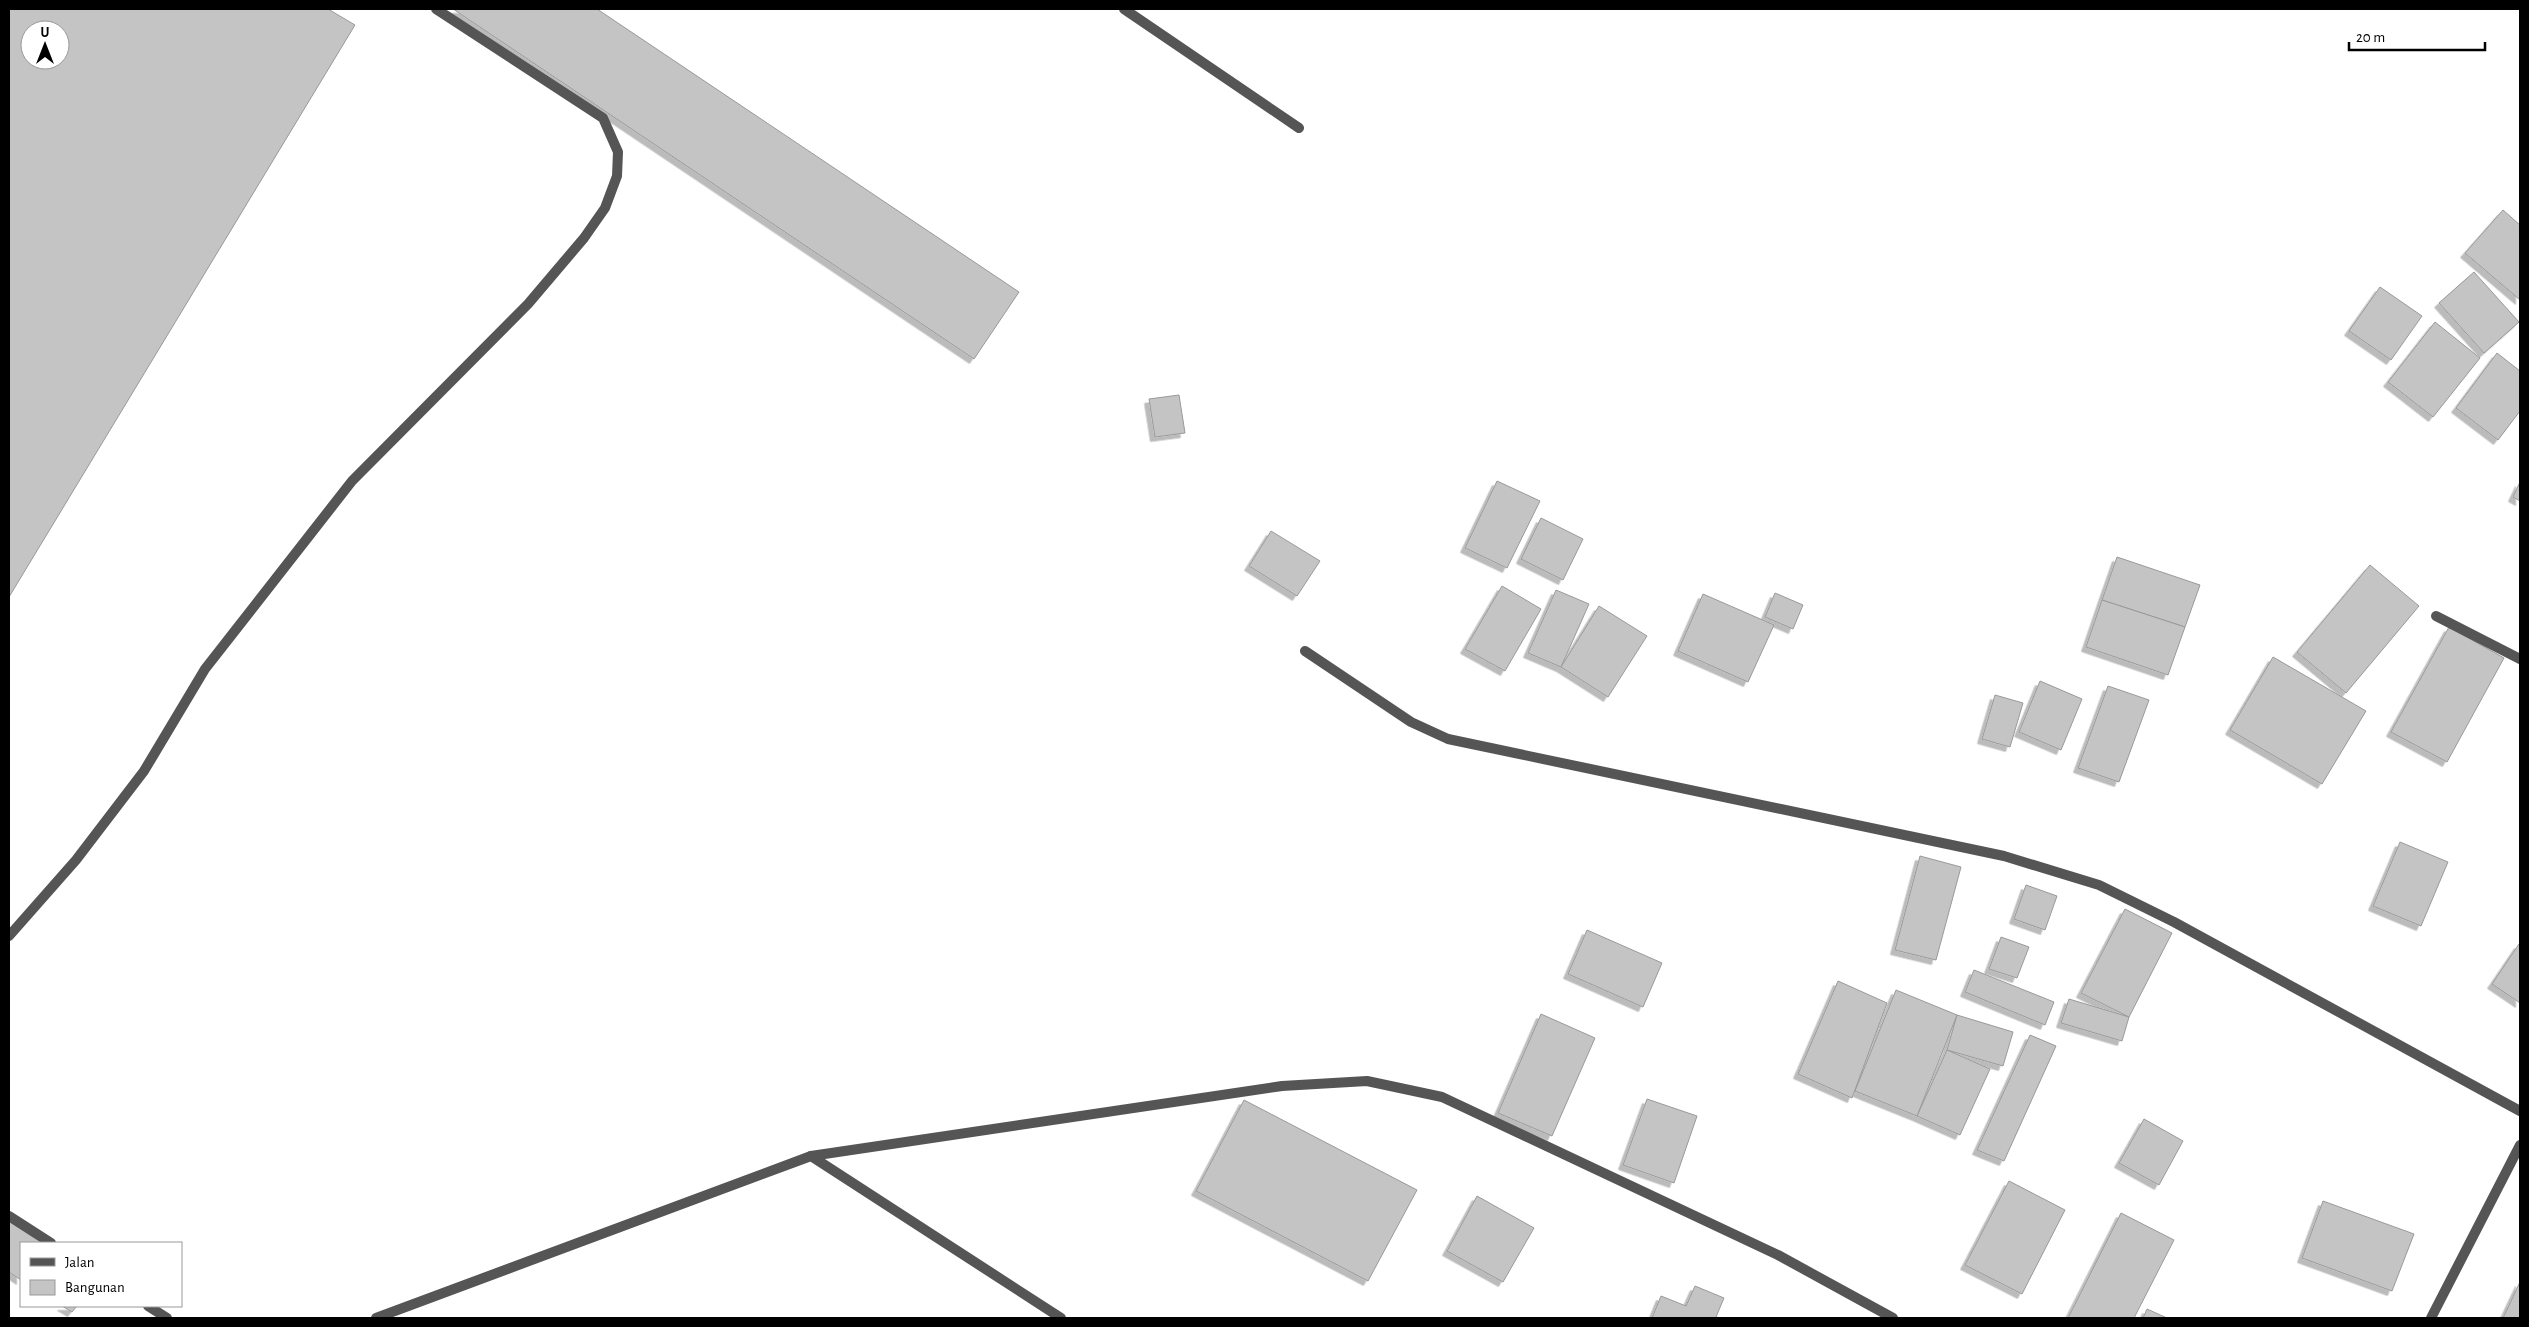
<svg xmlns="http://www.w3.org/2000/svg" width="2529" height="1327" font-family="'Alegreya Sans',sans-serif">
	<defs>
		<filter id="shadow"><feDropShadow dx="-4.5" dy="4.5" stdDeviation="0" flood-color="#0004"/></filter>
	</defs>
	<rect width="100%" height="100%" fill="#fff"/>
	<!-- building -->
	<g fill="#c4c4c4" stroke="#999" fill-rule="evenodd" filter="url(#shadow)">
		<path d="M 9,9 L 328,9 L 355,25 L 9,597 ZM 30,30 L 60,30 L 60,60 L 30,60 Z"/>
		<path d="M 453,9 L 597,9 L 1019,292 L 974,359 Z"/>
		<path d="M 2503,210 L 2520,225 L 2520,300 L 2465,253 Z"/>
		<path d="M 2474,272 L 2519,322 L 2484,353 L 2439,303 Z"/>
		<path d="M 2380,287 L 2422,316 L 2391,360 L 2349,331 Z"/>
		<path d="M 2435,322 L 2480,358 L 2433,417 L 2388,382 Z"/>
		<path d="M 2497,353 L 2520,371 L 2520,411 L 2498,440 L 2456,408 Z"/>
		<path d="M 1179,395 L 1185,433 L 1155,437 L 1149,399 Z"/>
		<path d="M 1497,481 L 1540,501 L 1507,568 L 1465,548 Z"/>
		<path d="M 2520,482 L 2520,501 L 2513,497 Z"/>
		<path d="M 1541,518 L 1583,539 L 1563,580 L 1521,559 Z"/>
		<path d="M 1271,531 L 1320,561 L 1297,596 L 1249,566 Z"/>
		<path d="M 2117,557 L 2200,585 L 2185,627 L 2102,600 Z"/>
		<path d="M 2370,565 L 2419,606 L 2346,693 L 2297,652 Z"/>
		<path d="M 1502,586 L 1541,609 L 1505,671 L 1465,649 Z"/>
		<path d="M 1556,590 L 1589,604 L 1561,667 L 1528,653 Z"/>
		<path d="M 1775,593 L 1803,605 L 1793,629 L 1765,617 Z"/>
		<path d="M 1703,594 L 1774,625 L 1748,682 L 1678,651 Z"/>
		<path d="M 2102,600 L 2185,627 L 2168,675 L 2086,647 Z"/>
		<path d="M 1599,606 L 1647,636 L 1608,697 L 1561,667 Z"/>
		<path d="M 2449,627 L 2504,658 L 2447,762 L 2391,732 Z"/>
		<path d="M 2273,657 L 2366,711 L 2322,784 L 2230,730 Z"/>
		<path d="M 2040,681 L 2082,699 L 2061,750 L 2019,732 Z"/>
		<path d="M 2108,686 L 2149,700 L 2119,782 L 2078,768 Z"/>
		<path d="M 1995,695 L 2023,703 L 2010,747 L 1982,739 Z"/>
		<path d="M 2400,842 L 2448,862 L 2421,926 L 2373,906 Z"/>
		<path d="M 1920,856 L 1961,867 L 1936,960 L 1895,950 Z"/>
		<path d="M 2026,885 L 2057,896 L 2045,930 L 2014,919 Z"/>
		<path d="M 2125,909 L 2172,933 L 2129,1017 L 2081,993 Z"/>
		<path d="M 1587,930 L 1662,963 L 1643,1007 L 1568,974 Z"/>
		<path d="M 2001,937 L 2029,947 L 2017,978 L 1989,969 Z"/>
		<path d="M 2519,944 L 2520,945 L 2520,1003 L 2492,984 Z"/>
		<path d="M 1974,970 L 2054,1002 L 2045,1025 L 1965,992 Z"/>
		<path d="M 1838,981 L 1887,1003 L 1852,1098 L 1798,1074 Z"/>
		<path d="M 1896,990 L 1957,1015 L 1917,1116 L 1855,1091 Z"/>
		<path d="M 2069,999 L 2129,1017 L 2122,1041 L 2061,1023 Z"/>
		<path d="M 1541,1014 L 1595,1038 L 1552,1136 L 1498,1113 Z"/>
		<path d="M 1957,1015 L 2013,1032 L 2003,1066 L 1947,1050 Z"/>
		<path d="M 2030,1035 L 2056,1046 L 2004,1161 L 1977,1150 Z"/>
		<path d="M 1947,1050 L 1990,1069 L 1960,1135 L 1917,1116 Z"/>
		<path d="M 1647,1099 L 1697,1116 L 1674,1183 L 1623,1165 Z"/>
		<path d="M 1244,1100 L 1417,1190 L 1368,1281 L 1196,1191 Z"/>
		<path d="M 2144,1119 L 2183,1141 L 2159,1185 L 2119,1163 Z"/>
		<path d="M 2009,1181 L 2065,1210 L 2022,1294 L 1965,1265 Z"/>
		<path d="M 1477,1196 L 1534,1228 L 1503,1282 L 1447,1251 Z"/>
		<path d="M 2323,1201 L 2414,1234 L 2392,1291 L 2302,1258 Z"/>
		<path d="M 2121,1213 L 2174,1240 L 2134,1318 L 2068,1318 Z"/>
		<path d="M 9,1220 L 46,1243 L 21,1243 L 21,1280 L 9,1272 Z"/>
		<path d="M 2520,1282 L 2520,1318 L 2503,1318 Z"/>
		<path d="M 1695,1286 L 1724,1298 L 1716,1317 L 1720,1318 L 1652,1318 L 1661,1296 L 1686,1306 Z"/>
		<path d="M 62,1306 L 77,1306 L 72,1312 Z"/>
		<path d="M 2147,1309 L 2167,1318 L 2143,1318 Z"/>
	</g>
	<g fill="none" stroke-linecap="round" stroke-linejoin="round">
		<!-- street -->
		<g stroke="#555" stroke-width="10">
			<path d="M 1124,9 L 1299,128"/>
			<path d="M 2436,616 L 2520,659"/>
			<path d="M 1305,651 L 1411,722 L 1448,739 L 2004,856 L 2099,885 L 2174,922 L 2520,1111"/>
			<path d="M 9,936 L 76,860 L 144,771 L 205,669 L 352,481 L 528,304 L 584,238 L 605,208 L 617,176 L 618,152 L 603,118 L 436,9"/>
			<path d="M 811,1156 L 1061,1318"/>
			<path d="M 9,1216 L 51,1243"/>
			<path d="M 148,1306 L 167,1318"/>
			<path d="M 376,1318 L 811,1156 L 1282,1086 L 1367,1081 L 1442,1097 L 1778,1255 L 1893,1318"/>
			<path d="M 2431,1318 L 2520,1145"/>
		</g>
	</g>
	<!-- border -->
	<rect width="2529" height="1327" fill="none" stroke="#000000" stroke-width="20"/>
	<!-- legend -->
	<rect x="20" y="1242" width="162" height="65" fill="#ffffff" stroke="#999999"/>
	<rect x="30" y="1258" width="25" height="8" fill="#555555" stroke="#999999"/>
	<text x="65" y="1267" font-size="15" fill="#000000">Jalan</text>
	<rect x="30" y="1280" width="25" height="15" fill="#c4c4c4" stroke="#999999"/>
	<text x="65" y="1292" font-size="15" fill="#000000">Bangunan</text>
	<!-- north arrow -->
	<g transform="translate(45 45)"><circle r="24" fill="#ffffff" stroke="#999999"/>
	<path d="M0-4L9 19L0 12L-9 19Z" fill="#000000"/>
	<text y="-8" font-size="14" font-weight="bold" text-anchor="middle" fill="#000000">U</text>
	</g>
	<!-- scale -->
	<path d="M2349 42v8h136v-8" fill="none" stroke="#000000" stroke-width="2.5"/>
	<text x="2356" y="42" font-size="15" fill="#000000" stroke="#ffffff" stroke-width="4" paint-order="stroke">20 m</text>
</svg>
